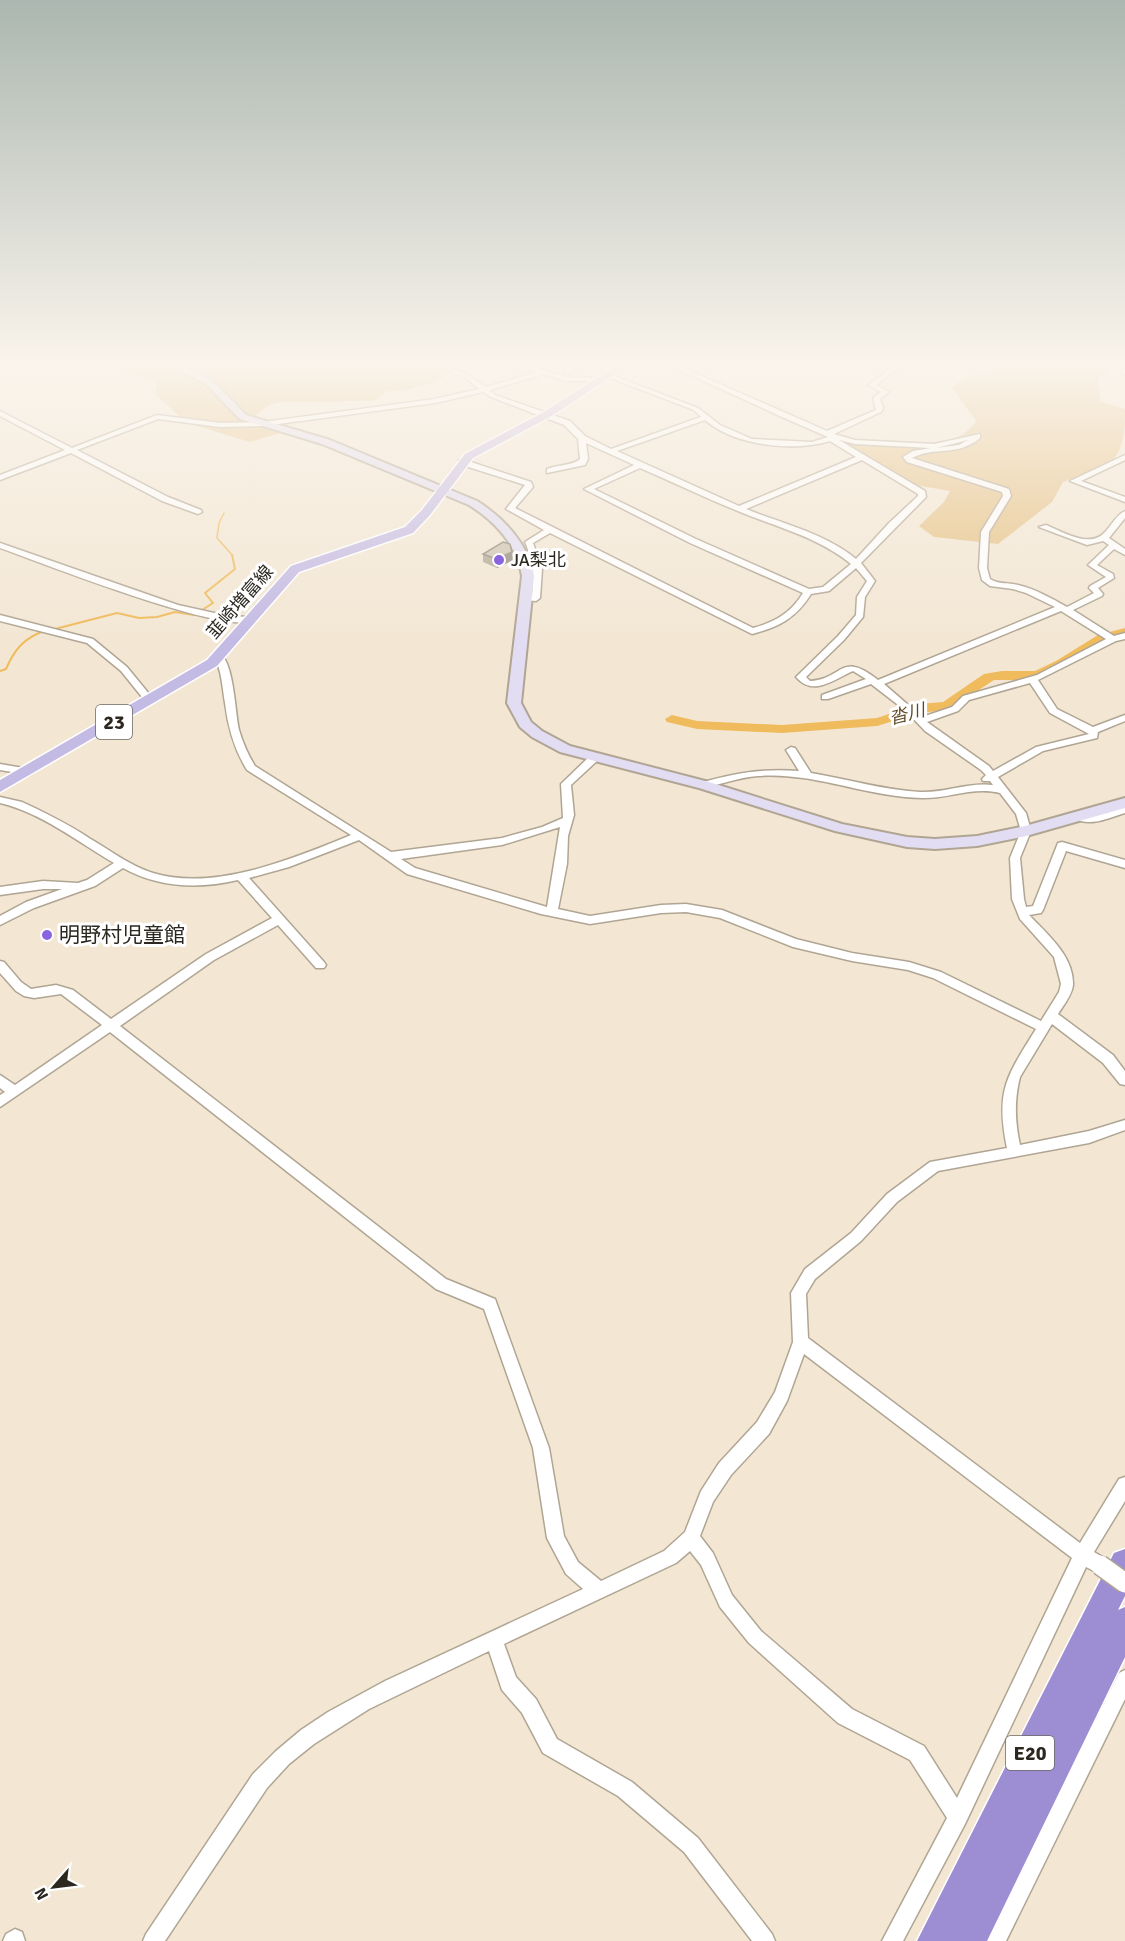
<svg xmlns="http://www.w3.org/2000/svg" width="1125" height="1941" font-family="Signika,'Noto Sans JP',sans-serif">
	<rect width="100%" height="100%" fill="#f3e7d4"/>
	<!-- green -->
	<g fill="#e5c184">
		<path d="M 121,367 L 445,367 L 439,369 L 444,377 L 430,384 L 406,390 L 388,391 L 374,401 L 282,402 L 269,405 L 256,415 L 280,433 L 250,442 L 187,423 L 155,394 L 157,382 L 127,373 Z"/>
		<path d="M 1011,367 L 1113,367 L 1098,379 L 1101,402 L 1125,409 C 1125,429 1125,449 1109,464 L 1063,482 L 1052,502 L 998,544 L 934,537 L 919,526 L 944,502 L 950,491 L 915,485 L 842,440 C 879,444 953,458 976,421 L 952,388 L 964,378 Z"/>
	</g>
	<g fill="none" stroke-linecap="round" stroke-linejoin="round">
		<!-- stream-far1 -->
		<path stroke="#efbb5c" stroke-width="1.5" d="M 224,513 L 219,523 L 217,538 L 233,556"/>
		<!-- stream -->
		<g stroke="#efbb5c" stroke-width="2">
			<path d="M 51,630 L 117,613 L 139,618 L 157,617 L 175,612 L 194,615 L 213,603 L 205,593 L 235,569 L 232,555"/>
			<path d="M 0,671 L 6,669 C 14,650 24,638 44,631"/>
		</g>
		<!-- river -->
		<path fill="#efbb5c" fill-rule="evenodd" d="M 1125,628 L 1125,636 L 1108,641 L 1065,667 L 1044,677 L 1027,680 L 994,680 L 948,710 L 919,713 L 877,726 L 782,733 L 697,729 L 667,722 L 665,719 L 672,715 L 697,721 L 782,725 L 877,718 L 919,704 L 943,702 L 984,674 L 1002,671 L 1035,671 L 1056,661 L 1098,635 Z"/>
		<defs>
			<g id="street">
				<path d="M 441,367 C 458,367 472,377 486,387 L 537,372 L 525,367 L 534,367 L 566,377 L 601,378 L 601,380 L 599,381 L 566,381 L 544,374 L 490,390 L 495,395 L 570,421 L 585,436 L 611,449 L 701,417 L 694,410 L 605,376 L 605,374 L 609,374 L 698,408 L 720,425 L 752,439 L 812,442 L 828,437 L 782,417 L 673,367 L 681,367 L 827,431 L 876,410 L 873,398 L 881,392 L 868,385 L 893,367 L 900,367 L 876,385 L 889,392 L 880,399 L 883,408 L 881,412 L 834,434 L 855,440 L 934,444 L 980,434 L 980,438 C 958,457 935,446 912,458 L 1009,489 L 1011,496 L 989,532 L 987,568 L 990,579 C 999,585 1008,582 1018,585 C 1035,589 1051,598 1067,607 L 1094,593 L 1089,588 L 1090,586 L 1106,577 L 1088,565 L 1109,545 L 1103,541 L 1087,545 L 1039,527 L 1046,525 C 1063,532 1090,549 1105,532 C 1112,525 1116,515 1125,511 L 1125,518 L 1109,538 L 1125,549 L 1125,555 L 1114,549 L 1097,565 L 1113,574 L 1114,578 L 1098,588 L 1103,594 L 1102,596 L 1073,610 L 1114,636 L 1125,633 L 1125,639 L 1116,641 L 1038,680 L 1057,709 L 1093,727 L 1125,715 L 1125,721 L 1098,732 L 1097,738 L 1043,751 L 998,777 L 1026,813 L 1031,831 L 1020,858 L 1024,899 L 1026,907 L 1033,906 L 1058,843 L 1062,842 L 1125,860 L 1125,868 L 1066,851 L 1043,910 L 1041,913 L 1029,915 C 1047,934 1074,956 1073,985 C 1072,995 1063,1006 1058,1014 L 1113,1055 L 1125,1071 L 1125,1085 L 1120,1084 L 1103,1063 L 1052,1024 L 1020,1077 C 1014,1100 1015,1122 1020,1145 L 1089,1131 L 1125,1120 L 1125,1130 L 1089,1143 L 938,1171 L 897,1202 L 861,1241 L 815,1279 L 806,1294 L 808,1338 L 1080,1543 L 1119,1479 L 1125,1477 L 1125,1501 L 1094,1552 L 1106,1559 L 1109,1565 L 1106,1571 L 1100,1574 L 1086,1567 L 965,1824 L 903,1941 L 882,1941 L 947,1818 L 910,1760 L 838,1723 L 749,1643 L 720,1607 L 701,1565 L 690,1551 L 676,1563 L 504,1644 L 516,1677 L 536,1699 L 557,1739 L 632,1782 L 698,1838 L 772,1934 L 775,1941 L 752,1941 L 684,1852 L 618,1796 L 543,1753 L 522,1713 L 502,1690 L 489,1651 L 369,1709 L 314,1744 L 289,1764 L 267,1788 L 165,1941 L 143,1941 L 146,1934 L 253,1774 L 276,1751 L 301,1730 L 328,1712 L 385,1681 L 583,1589 L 566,1574 L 547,1538 L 533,1448 L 484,1309 L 436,1289 L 110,1032 L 0,1107 L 0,1095 L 5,1092 L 0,1088 L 0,1075 L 15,1085 L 102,1025 L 61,994 L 34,998 L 24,996 L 16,991 L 0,973 L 0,961 L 4,962 L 21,982 L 31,989 L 56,985 L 73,990 L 111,1019 L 206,954 L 272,918 L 238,880 C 199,889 159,888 123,868 L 95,886 L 34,908 L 0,925 L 0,916 L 26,902 L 62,889 L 43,889 L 0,895 L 0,887 L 43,881 L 78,883 L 87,880 L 114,863 C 78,842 42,813 0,803 L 0,797 L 22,802 L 37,809 C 55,818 73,827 89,838 C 110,850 130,866 153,873 C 214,892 295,858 351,835 L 247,770 C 234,749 228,727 225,703 C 222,686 222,671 214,656 L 219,653 C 234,661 235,713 239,730 C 243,743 248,755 255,766 L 391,852 L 502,838 L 542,827 L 563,818 L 561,784 L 590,756 L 594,755 L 599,758 L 598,760 L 571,785 L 574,815 L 568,836 L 567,864 L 558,909 L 590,916 L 661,905 L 686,904 L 722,910 L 796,939 L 852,953 L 909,962 L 941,972 L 1041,1021 L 1059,992 L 1061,984 L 1054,957 L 1020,919 L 1012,899 L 1010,858 L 1021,831 L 1016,814 L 1000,793 C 973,786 948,799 922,798 C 866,797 814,772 758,776 C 740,777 722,784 704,788 L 699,785 L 700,783 C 734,773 764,768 799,771 L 786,750 L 791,747 L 795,748 L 811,773 C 847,779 883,790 920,792 C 945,793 968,782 993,785 L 990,781 L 983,781 L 982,779 L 986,775 L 981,770 L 925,731 L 906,711 L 871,684 L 828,699 L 822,699 L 822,695 L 866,679 L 853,671 C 833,680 813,697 796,677 L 838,636 L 856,615 L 857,597 L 867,581 L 856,568 L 829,591 L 811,594 C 796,618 779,627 752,634 L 550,533 L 533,543 L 542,569 L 540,598 L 536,601 L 523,600 L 523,596 L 532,595 C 534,576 533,560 525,542 L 544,530 L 506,509 L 525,485 L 459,464 L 459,460 L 465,460 L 531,482 L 533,487 L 515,508 L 753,628 C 775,622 791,613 803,593 L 690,543 L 584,489 L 634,465 L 586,443 L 588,459 L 585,465 L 547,473 L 547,469 C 557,465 575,465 580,459 L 578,439 L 564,425 L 491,397 L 483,392 L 435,403 L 263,426 L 220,427 L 158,419 L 77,450 L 168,497 L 201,510 L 202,512 L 198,514 L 162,501 L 71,453 L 0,480 L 0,475 L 65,450 L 0,416 L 0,411 L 72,448 L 157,415 L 220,423 L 263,422 L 435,399 L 479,389 L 466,378 ZM 705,420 C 735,446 793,452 830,441 L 856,457 L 739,506 L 617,451 ZM 839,440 L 855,444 L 931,448 L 913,451 L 903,457 L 907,462 L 1002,492 L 1003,496 L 981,532 L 979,568 L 982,580 L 990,586 L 1013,589 L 1026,593 L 1055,607 L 878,680 C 840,650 844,679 810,681 L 806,677 L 844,640 L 863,617 L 865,597 L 875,581 L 861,563 L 926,497 L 925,491 ZM 968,440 L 959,445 L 936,448 ZM 862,460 L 918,494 L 918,496 L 889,523 L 856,559 C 824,533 783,524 746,509 ZM 640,468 C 673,482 705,498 738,511 C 776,527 818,537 851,564 L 823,587 L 809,589 L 696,539 L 594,489 ZM 1061,611 L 1106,639 L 1037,675 L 963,696 L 952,707 L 922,717 L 884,684 ZM 1030,683 L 1050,713 L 1089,734 L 1036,747 L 993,771 L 989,766 L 927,722 L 958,711 L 969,700 ZM 560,827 L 547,907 L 415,868 L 401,859 L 502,845 ZM 359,840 L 407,874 L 541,914 L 590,924 L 661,913 L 686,912 L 720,918 L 793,947 L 852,961 L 908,970 L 933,978 L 1036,1029 C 1007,1076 995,1090 1007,1148 L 930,1162 L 887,1194 L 851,1233 L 805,1269 L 791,1293 L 793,1342 L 775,1392 L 757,1422 L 719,1463 L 701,1491 L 685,1532 L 664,1551 L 601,1581 L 578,1562 L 564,1536 L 549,1448 L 495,1299 L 446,1279 L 120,1026 L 214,960 L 278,925 L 316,968 L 324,968 L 326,965 L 324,962 L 249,878 L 289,867 ZM 804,1354 L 1072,1558 L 957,1798 L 924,1746 L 852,1709 L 761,1631 L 732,1595 L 713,1553 L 700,1536 L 713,1502 L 731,1475 L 769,1434 L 787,1401 Z"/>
				<path d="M 569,367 L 576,367 L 569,373 L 565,373 L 564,372 Z"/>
				<path d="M 1125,368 L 1125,375 L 1122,373 L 1122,370 Z"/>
				<path d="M 1125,455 L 1125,460 L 1081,481 L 1125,497 L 1125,502 L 1070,481 Z"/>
				<path d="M 0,543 L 178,605 L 228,616 L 249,617 L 253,620 C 229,637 37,561 0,548 Z"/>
				<path d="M 0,615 L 93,639 L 127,667 L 154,700 L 149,703 L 146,702 L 121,671 L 87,643 L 0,621 Z"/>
				<path d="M 0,764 L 29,769 L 34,772 L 29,775 L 0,770 Z"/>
				<path d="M 1125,807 L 1125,813 C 1108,818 1087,829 1072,816 L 1077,813 L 1089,816 Z"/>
				<path d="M 1125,1670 L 1125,1699 L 1006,1941 L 985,1941 L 1119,1673 Z"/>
				<path d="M 15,1929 L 22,1932 L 25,1941 L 3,1941 L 6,1934 Z"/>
			</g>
			<path id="secondary" d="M 173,367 L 184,367 L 213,381 L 246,415 L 330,440 L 477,501 C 504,518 528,544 534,576 L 521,703 L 531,722 L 542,731 L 570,746 L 709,782 L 842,824 L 907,837 L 935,839 L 977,836 L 1025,826 L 1125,798 L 1125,808 L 1026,836 L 977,846 L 935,849 L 907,847 L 835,831 L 699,788 L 560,752 L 532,737 L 520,727 L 507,703 L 522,576 C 517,545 495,521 469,505 L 322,444 L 240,419 L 207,385 Z"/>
			<path id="primary" d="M 614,367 L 626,367 L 550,417 L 473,458 L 430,515 L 413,533 L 299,572 L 217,666 L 0,792 L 0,780 L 207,660 L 291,566 L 405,527 L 422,510 L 465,454 L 542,413 Z"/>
			<path id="highway" d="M 1125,1549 L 1125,1596 L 1118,1610 L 1125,1607 L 1125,1657 L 987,1941 L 917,1941 L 1114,1553 Z"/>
		</defs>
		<!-- street casing -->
		<use href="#street" stroke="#b0a593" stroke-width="3"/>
		<!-- secondary casing -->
		<use href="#secondary" stroke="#b0a593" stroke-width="4"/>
		<!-- primary casing -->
		<use href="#primary" stroke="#fff" stroke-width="3"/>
		<!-- highway casing -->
		<use href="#highway" stroke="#fff" stroke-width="3"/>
		<!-- street -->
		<use href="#street" fill="#fff" fill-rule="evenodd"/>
		<!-- secondary -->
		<use href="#secondary" fill="#e2ddf2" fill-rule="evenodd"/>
		<!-- primary -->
		<use href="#primary" fill="#c4bbe4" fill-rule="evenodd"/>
		<!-- highway -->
		<use href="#highway" fill="#9d8dd2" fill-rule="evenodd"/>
		<defs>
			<path id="street-bridge" d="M 1100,1565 L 1125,1583"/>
		</defs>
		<!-- street-bridge casing -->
		<use href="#street-bridge" stroke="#b0a593" stroke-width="22" stroke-linecap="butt"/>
		<!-- street-bridge -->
		<use href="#street-bridge" stroke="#fff" stroke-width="19"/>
	</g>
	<!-- wall -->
	<path fill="#b1a897" d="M 512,552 L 513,560 L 497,568 L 483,562 L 483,554 Z"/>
	<!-- shaded-wall -->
	<path fill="#90887b" d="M 512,552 L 513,560 L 497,568 L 496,559 Z"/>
	<!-- building -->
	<path fill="#cec3b0" stroke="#90887b" stroke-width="1.5" d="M 503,542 L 510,544 L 512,552 L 496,559 L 483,554 Z"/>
	<!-- sky -->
	<linearGradient id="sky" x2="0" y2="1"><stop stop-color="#abb7b0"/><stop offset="0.57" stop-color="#faf4ec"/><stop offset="1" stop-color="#faf4ec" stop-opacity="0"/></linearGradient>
	<rect width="1125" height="639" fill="url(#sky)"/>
	<!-- markers -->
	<g fill="#8964df" stroke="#fff" stroke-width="2">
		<circle cx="499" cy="560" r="6"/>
		<circle cx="47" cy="935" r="6"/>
	</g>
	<g text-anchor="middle" stroke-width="6" stroke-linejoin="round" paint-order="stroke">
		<!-- far-poi labels -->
		<g font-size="18" fill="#2c2820" stroke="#fff" text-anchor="start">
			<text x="511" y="566">JA梨北</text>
		</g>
		<!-- far-street labels -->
		<g font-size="18" fill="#2c2820" stroke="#fff">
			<text transform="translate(240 602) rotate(-49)" y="6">韮崎増富線</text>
		</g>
		<!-- far-water labels -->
		<g font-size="18" font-style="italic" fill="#604a23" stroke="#fff">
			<text transform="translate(907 714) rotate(-14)" y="6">沓川</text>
		</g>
		<!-- shield labels -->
		<g fill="#fff" stroke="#6b6863" stroke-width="1.5">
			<rect x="96" y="705" width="36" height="34" rx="4.5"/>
			<rect x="1006" y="1736" width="48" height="34" rx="4.5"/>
		</g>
		<g font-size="20" font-weight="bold" fill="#2c2820">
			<text x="114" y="729">23</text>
			<text x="1030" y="1760">E20</text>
		</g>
		<!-- poi labels -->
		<g font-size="21" fill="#2c2820" stroke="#fff" text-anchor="start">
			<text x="59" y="942">明野村児童館</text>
		</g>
	</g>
	<!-- north arrow -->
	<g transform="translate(54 1887) rotate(242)" stroke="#ffffff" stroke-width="4.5" paint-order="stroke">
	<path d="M0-4.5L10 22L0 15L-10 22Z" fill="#2c2820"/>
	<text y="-9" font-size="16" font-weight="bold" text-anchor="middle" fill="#2c2820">N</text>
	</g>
</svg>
